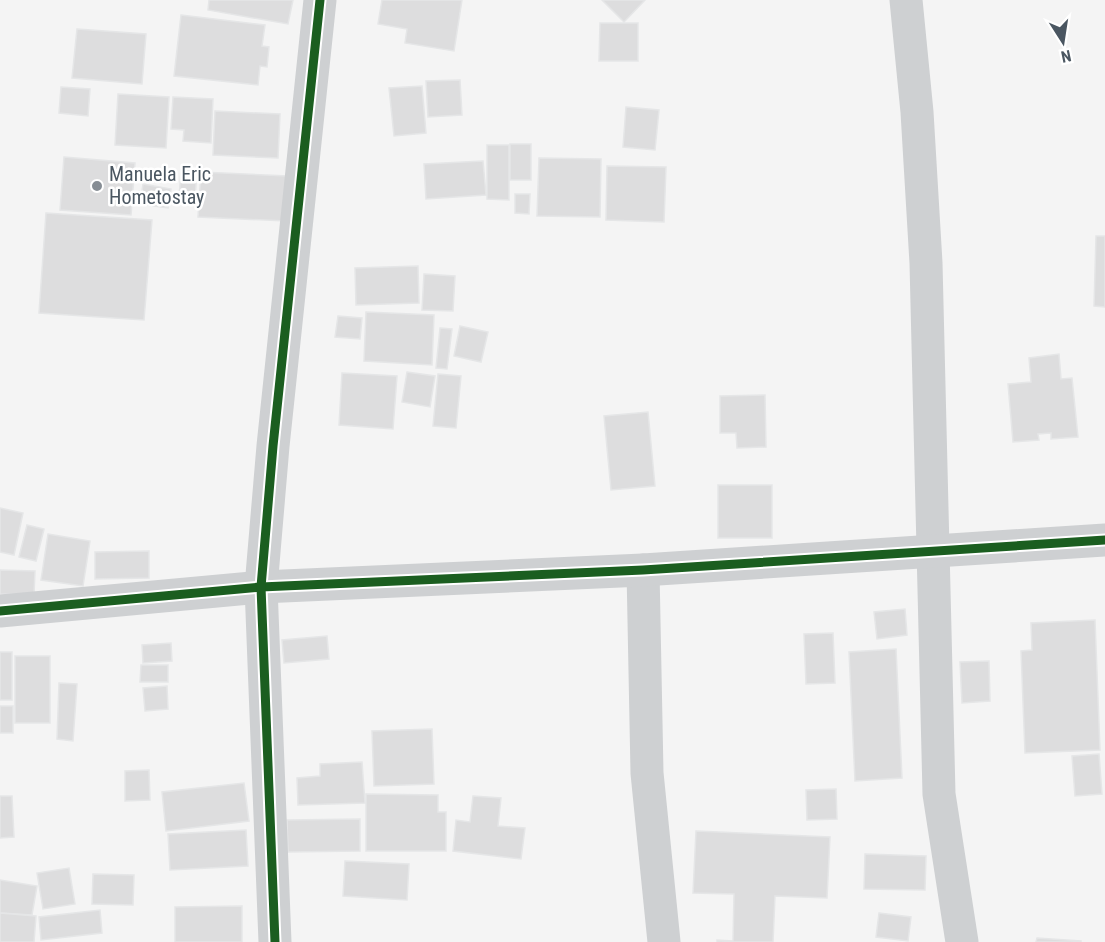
<svg xmlns="http://www.w3.org/2000/svg" width="1105" height="942" font-family="'Roboto Condensed',sans-serif">
	<rect width="100%" height="100%" fill="#f4f4f4"/>
	<!-- building -->
	<g fill="#ddddde" stroke="#e5e6e7" stroke-width="1.5">
		<path d="M 209,0 L 293,0 L 288,24 L 208,10 Z"/>
		<path d="M 382,0 L 462,0 L 454,51 L 405,43 L 407,29 L 378,24 Z"/>
		<path d="M 602,0 L 645,0 L 624,22 Z"/>
		<path d="M 181,15 L 265,25 L 262,46 L 269,47 L 267,67 L 260,66 L 258,85 L 174,76 Z"/>
		<path d="M 600,23 L 638,23 L 638,61 L 599,61 Z"/>
		<path d="M 77,29 L 146,34 L 142,84 L 72,78 Z"/>
		<path d="M 460,80 L 462,115 L 428,117 L 426,81 Z"/>
		<path d="M 422,86 L 426,133 L 394,136 L 389,88 Z"/>
		<path d="M 61,87 L 90,89 L 88,116 L 59,113 Z"/>
		<path d="M 118,94 L 169,97 L 166,148 L 115,145 Z"/>
		<path d="M 173,97 L 213,99 L 211,143 L 183,141 L 184,130 L 171,129 Z"/>
		<path d="M 626,107 L 659,110 L 655,150 L 623,147 Z"/>
		<path d="M 215,111 L 280,114 L 278,158 L 213,155 Z"/>
		<rect x="510" y="144" width="21" height="36"/>
		<path d="M 487,145 L 509,145 L 509,200 L 487,199 Z"/>
		<path d="M 64,157 L 135,163 L 131,215 L 60,210 Z"/>
		<path d="M 539,158 L 601,159 L 600,217 L 537,216 Z"/>
		<path d="M 483,161 L 486,195 L 426,199 L 424,164 Z"/>
		<path d="M 607,166 L 666,167 L 664,222 L 606,220 Z"/>
		<path d="M 181,169 L 197,170 L 195,200 L 179,200 Z"/>
		<path d="M 201,172 L 288,176 L 286,221 L 198,217 Z"/>
		<path d="M 143,184 L 171,189 L 168,208 L 140,204 Z"/>
		<path d="M 515,194 L 530,194 L 529,214 L 515,213 Z"/>
		<path d="M 46,213 L 152,220 L 144,320 L 39,313 Z"/>
		<path d="M 1096,236 L 1105,236 L 1105,307 L 1094,306 Z"/>
		<path d="M 418,266 L 419,303 L 356,305 L 355,268 Z"/>
		<path d="M 424,274 L 455,276 L 453,311 L 422,310 Z"/>
		<path d="M 366,312 L 434,315 L 432,365 L 364,361 Z"/>
		<path d="M 338,316 L 362,318 L 360,339 L 335,337 Z"/>
		<path d="M 460,326 L 488,332 L 481,362 L 454,356 Z"/>
		<path d="M 440,328 L 452,329 L 447,369 L 436,368 Z"/>
		<path d="M 1059,354 L 1061,379 L 1072,378 L 1078,437 L 1051,439 L 1051,433 L 1038,434 L 1039,440 L 1013,442 L 1008,384 L 1031,382 L 1029,358 Z"/>
		<path d="M 407,372 L 435,376 L 430,407 L 402,402 Z"/>
		<path d="M 342,373 L 397,376 L 393,429 L 339,425 Z"/>
		<path d="M 438,374 L 461,376 L 456,428 L 433,426 Z"/>
		<path d="M 765,395 L 766,447 L 737,448 L 736,433 L 720,433 L 720,396 Z"/>
		<path d="M 648,412 L 655,486 L 611,490 L 604,416 Z"/>
		<rect x="718" y="485" width="54" height="53"/>
		<path d="M 0,508 L 23,513 L 14,555 L 0,552 Z"/>
		<path d="M 27,525 L 44,529 L 36,561 L 19,557 Z"/>
		<path d="M 48,534 L 90,541 L 83,586 L 41,580 Z"/>
		<path d="M 149,551 L 149,578 L 95,579 L 95,552 Z"/>
		<path d="M 0,570 L 35,571 L 34,595 L 0,594 Z"/>
		<path d="M 905,609 L 907,635 L 877,639 L 874,612 Z"/>
		<path d="M 1095,620 L 1100,750 L 1025,753 L 1021,651 L 1032,650 L 1031,623 Z"/>
		<path d="M 833,633 L 835,683 L 806,684 L 804,634 Z"/>
		<path d="M 327,636 L 329,659 L 284,663 L 282,640 Z"/>
		<path d="M 171,643 L 172,661 L 143,663 L 142,645 Z"/>
		<path d="M 896,649 L 902,778 L 855,781 L 849,652 Z"/>
		<rect x="0" y="652" width="12" height="48"/>
		<rect x="15" y="656" width="35" height="67"/>
		<path d="M 989,661 L 990,701 L 962,703 L 960,662 Z"/>
		<path d="M 141,665 L 168,665 L 168,682 L 140,682 Z"/>
		<path d="M 59,683 L 77,684 L 73,741 L 57,739 Z"/>
		<path d="M 167,686 L 168,709 L 145,711 L 143,688 Z"/>
		<rect x="0" y="706" width="13" height="27"/>
		<path d="M 432,729 L 434,784 L 374,786 L 372,731 Z"/>
		<path d="M 1099,754 L 1102,794 L 1075,796 L 1072,756 Z"/>
		<path d="M 362,762 L 365,803 L 298,805 L 297,778 L 320,776 L 320,764 Z"/>
		<path d="M 149,770 L 150,800 L 125,801 L 125,771 Z"/>
		<path d="M 244,783 L 249,821 L 166,831 L 162,792 Z"/>
		<path d="M 836,789 L 837,819 L 807,820 L 806,790 Z"/>
		<path d="M 366,794 L 438,795 L 438,812 L 446,812 L 446,851 L 366,851 Z"/>
		<path d="M 0,796 L 12,796 L 14,837 L 0,838 Z"/>
		<path d="M 473,796 L 501,798 L 498,826 L 525,828 L 521,859 L 453,851 L 456,820 L 470,822 Z"/>
		<path d="M 360,819 L 360,851 L 288,852 L 287,820 Z"/>
		<path d="M 246,830 L 248,866 L 170,870 L 168,834 Z"/>
		<path d="M 696,831 L 830,837 L 827,898 L 775,896 L 773,942 L 717,942 L 717,940 L 733,941 L 734,894 L 693,893 Z"/>
		<path d="M 865,854 L 926,856 L 925,890 L 864,889 Z"/>
		<path d="M 345,861 L 409,864 L 407,900 L 343,896 Z"/>
		<path d="M 69,868 L 75,904 L 43,909 L 37,873 Z"/>
		<path d="M 93,874 L 134,875 L 133,905 L 92,904 Z"/>
		<path d="M 0,880 L 37,886 L 32,915 L 0,913 Z"/>
		<path d="M 242,906 L 242,942 L 175,942 L 175,907 Z"/>
		<path d="M 100,910 L 102,933 L 41,940 L 39,917 Z"/>
		<path d="M 0,913 L 36,916 L 34,942 L 0,942 Z"/>
		<path d="M 879,913 L 911,917 L 908,941 L 876,937 Z"/>
		<path d="M 1037,938 L 1081,941 L 1081,942 L 1036,942 Z"/>
	</g>
	<g fill="none" stroke-linecap="round" stroke-linejoin="round">
		<!-- minor -->
		<g stroke="#ced0d2" stroke-width="33">
			<path d="M 906,0 L 917,112 L 926,263 L 939,794 L 962,942"/>
			<path d="M 643,570 L 647,773 L 664,942"/>
			<path d="M 0,611 L 261,587 L 643,570 L 1105,540"/>
			<path d="M 275,942 L 261,587 L 273,446 L 320,0"/>
		</g>
		<defs>
			<g id="cycleway">
				<path d="M 0,611 L 261,587 L 643,570 L 1105,540"/>
				<path d="M 275,942 L 261,587 L 273,446 L 320,0"/>
			</g>
		</defs>
		<!-- cycleway casing -->
		<use href="#cycleway" stroke="#fff" stroke-width="13"/>
		<!-- cycleway -->
		<use href="#cycleway" stroke="#1b5e20" stroke-width="9"/>
	</g>
	<!-- markers -->
	<circle fill="#868d94" stroke="#fff" stroke-width="2" cx="97" cy="186" r="6"/>
	<g text-anchor="middle" stroke-width="5" stroke-linejoin="round" paint-order="stroke">
		<!-- poi labels -->
		<g font-size="20" fill="#4a5661" stroke="#fff" text-anchor="start">
			<text x="109" y="181">Manuela Eric<tspan x="109" dy="23">Hometostay</tspan></text>
		</g>
	</g>
	<!-- north arrow -->
	<g transform="translate(1063 42) rotate(168)" stroke="#ffffff" stroke-width="4.5" paint-order="stroke">
	<path d="M0-4.5L10 22L0 15L-10 22Z" fill="#4a5661"/>
	<text y="-9" font-size="16" font-weight="bold" text-anchor="middle" fill="#4a5661">N</text>
	</g>
</svg>
